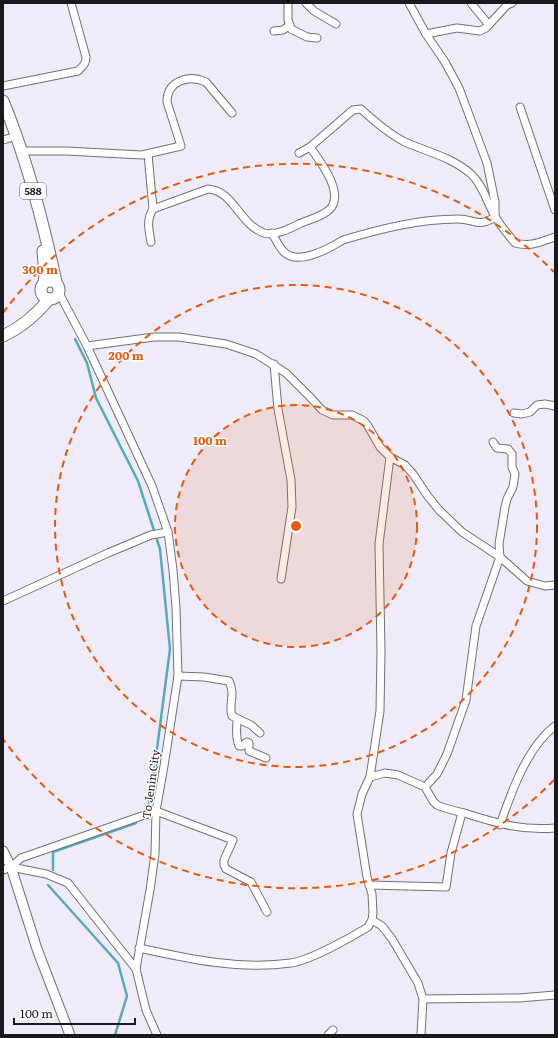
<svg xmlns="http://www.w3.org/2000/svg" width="558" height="1038" font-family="Literata,serif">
	<rect width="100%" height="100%" fill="#f0ebf8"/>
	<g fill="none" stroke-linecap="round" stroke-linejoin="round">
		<!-- stream -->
		<g stroke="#55abba" stroke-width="2.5">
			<path d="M 75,339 L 87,363 L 96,398 L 138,481 L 160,549 L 170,649 L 151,795 L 149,803"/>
			<path d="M 53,870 L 53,852 L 136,823"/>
			<path d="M 48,885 L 118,963 L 127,996 L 115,1035"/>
		</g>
		<defs>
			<g id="street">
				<path d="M 288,3 L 288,20 L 291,29 L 307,37 L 317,38"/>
				<path d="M 306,3 L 314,11 L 336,24"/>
				<path d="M 471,3 L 489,25"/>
				<path d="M 274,31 L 283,30 L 290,25"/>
				<path d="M 426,34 L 457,28 L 480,31 L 486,28 L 507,5 L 512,3"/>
				<path d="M 3,86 L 78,71 C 83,66 86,64 86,57 L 71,3"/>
				<path d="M 520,107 L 555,210"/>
				<path d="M 3,140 L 10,138"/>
				<path d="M 21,151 L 66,151 L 142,155 L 181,146 L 167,102 C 167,81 188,74 206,82 L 232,113"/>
				<path d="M 299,153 L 310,147 L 353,110 L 361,109 C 374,121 389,134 405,142 C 427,152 452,157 471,174 C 483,185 487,203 495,216 C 500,226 508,234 515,243 C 531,247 540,242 555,237"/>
				<path d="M 148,154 L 153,209 C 146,220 149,230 151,242"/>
				<path d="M 153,209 L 208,189 C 233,190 240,225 264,233 C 275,236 289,229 299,224 C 308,220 321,217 329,210 C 346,194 320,161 310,147"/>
				<path d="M 272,233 C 276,240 279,247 284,252 C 298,266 330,248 343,240 C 380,229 419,219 458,219 C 475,219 478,228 495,217 L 495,202 L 487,163 L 459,88 L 445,62 L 426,34 L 409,3"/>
				<path d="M 59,293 L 87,346 L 152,486 L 168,532 L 173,570 L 176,608 L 178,676 L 164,766 L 156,811 L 155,854 L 150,890 L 136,969 L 146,1010 L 157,1035"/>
				<path d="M 87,346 L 154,337 L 179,337 L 226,344 L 256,354 L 286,373 L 311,398 L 322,410 L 333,415 L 352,415 L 364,421 L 368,426 L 380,447 L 390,457 L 405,465 L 413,474 L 427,495 L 439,510 L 462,532 L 500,557 L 527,581 L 545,586 L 555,585"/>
				<path d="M 274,364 L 278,409 L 291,480 L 292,507 L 281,579"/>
				<path d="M 514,413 L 522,414 L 530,412 L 537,405 L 545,404 L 555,406"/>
				<path d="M 3,601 L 108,553 L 151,535 L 168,532"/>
				<path d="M 178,676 L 204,677 L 229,681 C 236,696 228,703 232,716 L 251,725 L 260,733"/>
				<path d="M 237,719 C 237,728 235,737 239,746 L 242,746 L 247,742 L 249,743 L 249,751 L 266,758"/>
				<path d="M 370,777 L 385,773 L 398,775 L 425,787 L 433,801 L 437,805 C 446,809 455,811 464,813 C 497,823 520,831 555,828"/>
				<path d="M 425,787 L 437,774 L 447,754 L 466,700 L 476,626 L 500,557 L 499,544 L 505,507 L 507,499 L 513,487 L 515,474 L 512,467 L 512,454 L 508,449 L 497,448 L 493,442"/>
				<path d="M 500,825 C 511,793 527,747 555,726"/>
				<path d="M 11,867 L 21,858 L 156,811 L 233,840 L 224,860 L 224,865 L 226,869 L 251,882 L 267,912"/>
				<path d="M 3,870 L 11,867 L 46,874 L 68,883 L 136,969"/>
				<path d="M 369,885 L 446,887 L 451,853 L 462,813"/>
				<path d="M 372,920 L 382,926 L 392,939 L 418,983 L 423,999 L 421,1035"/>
				<path d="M 139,948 C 189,959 239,970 291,963 C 311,960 350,938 368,927 L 372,920 L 373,913 L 372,894 L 367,877 L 357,814 L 362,794 L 370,777 L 380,711 L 381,651 L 379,544 L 390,457"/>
				<path d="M 423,999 L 519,998 L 555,995"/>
				<path d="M 328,1035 L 333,1030"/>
			</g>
			<path id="secondary" d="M 3,851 L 11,867 L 37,949 L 70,1035"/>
			<g id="primary">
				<path d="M 3,101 C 27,159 43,221 56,282"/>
				<path d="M 43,251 L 45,275 L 44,283"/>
				<circle cx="50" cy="290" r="9"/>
				<path d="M 3,336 C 22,327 36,315 49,299"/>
			</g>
		</defs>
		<!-- street casing -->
		<use href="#street" stroke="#736f7a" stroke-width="9"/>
		<!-- secondary casing -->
		<use href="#secondary" stroke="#736f7a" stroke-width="11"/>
		<!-- primary casing -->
		<use href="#primary" stroke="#736f7a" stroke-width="13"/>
		<!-- street -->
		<use href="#street" stroke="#fff" stroke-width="7"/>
		<!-- secondary -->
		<use href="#secondary" stroke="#fff" stroke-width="9"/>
		<!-- primary -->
		<use href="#primary" stroke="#fff" stroke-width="11"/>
	</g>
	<!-- distance rings -->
	<circle cx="296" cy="526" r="121" fill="#e8590c" fill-opacity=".12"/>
	<g fill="none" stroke="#e8590c" stroke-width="2" stroke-dasharray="7 5">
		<circle cx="296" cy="526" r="121"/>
		<circle cx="296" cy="526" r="241"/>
		<path d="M554 780A362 362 0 0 1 3 739M3 313A362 362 0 0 1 554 272"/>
	</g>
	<g text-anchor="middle" stroke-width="3" stroke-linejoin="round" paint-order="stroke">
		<!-- shield labels -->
		<rect fill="#fff" stroke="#5f5e61" stroke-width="1" x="20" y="183" width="26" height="16" rx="3"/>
		<g font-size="10" font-weight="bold" fill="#1a191d">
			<text x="33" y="195">588</text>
		</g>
		<!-- street labels -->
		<g font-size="11" fill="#1a191d" stroke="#fff">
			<text transform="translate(151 784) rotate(-82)" y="4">To Jenin City</text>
		</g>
	</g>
	<circle cx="296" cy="526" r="6" fill="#e8590c" stroke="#fff" stroke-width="2"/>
	<g font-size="12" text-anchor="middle" font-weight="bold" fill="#e8590c" stroke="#fff" stroke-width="3" stroke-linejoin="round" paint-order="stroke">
		<text x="40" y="274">300 m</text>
		<text x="126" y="360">200 m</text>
		<text x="210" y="445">100 m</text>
	</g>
	<!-- border -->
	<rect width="558" height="1038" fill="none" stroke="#1a191d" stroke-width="8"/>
	<!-- scale -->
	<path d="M14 1018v6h121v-6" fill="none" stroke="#1a191d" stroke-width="2"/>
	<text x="20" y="1018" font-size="12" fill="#1a191d" stroke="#ffffff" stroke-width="3" paint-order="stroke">100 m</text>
</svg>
